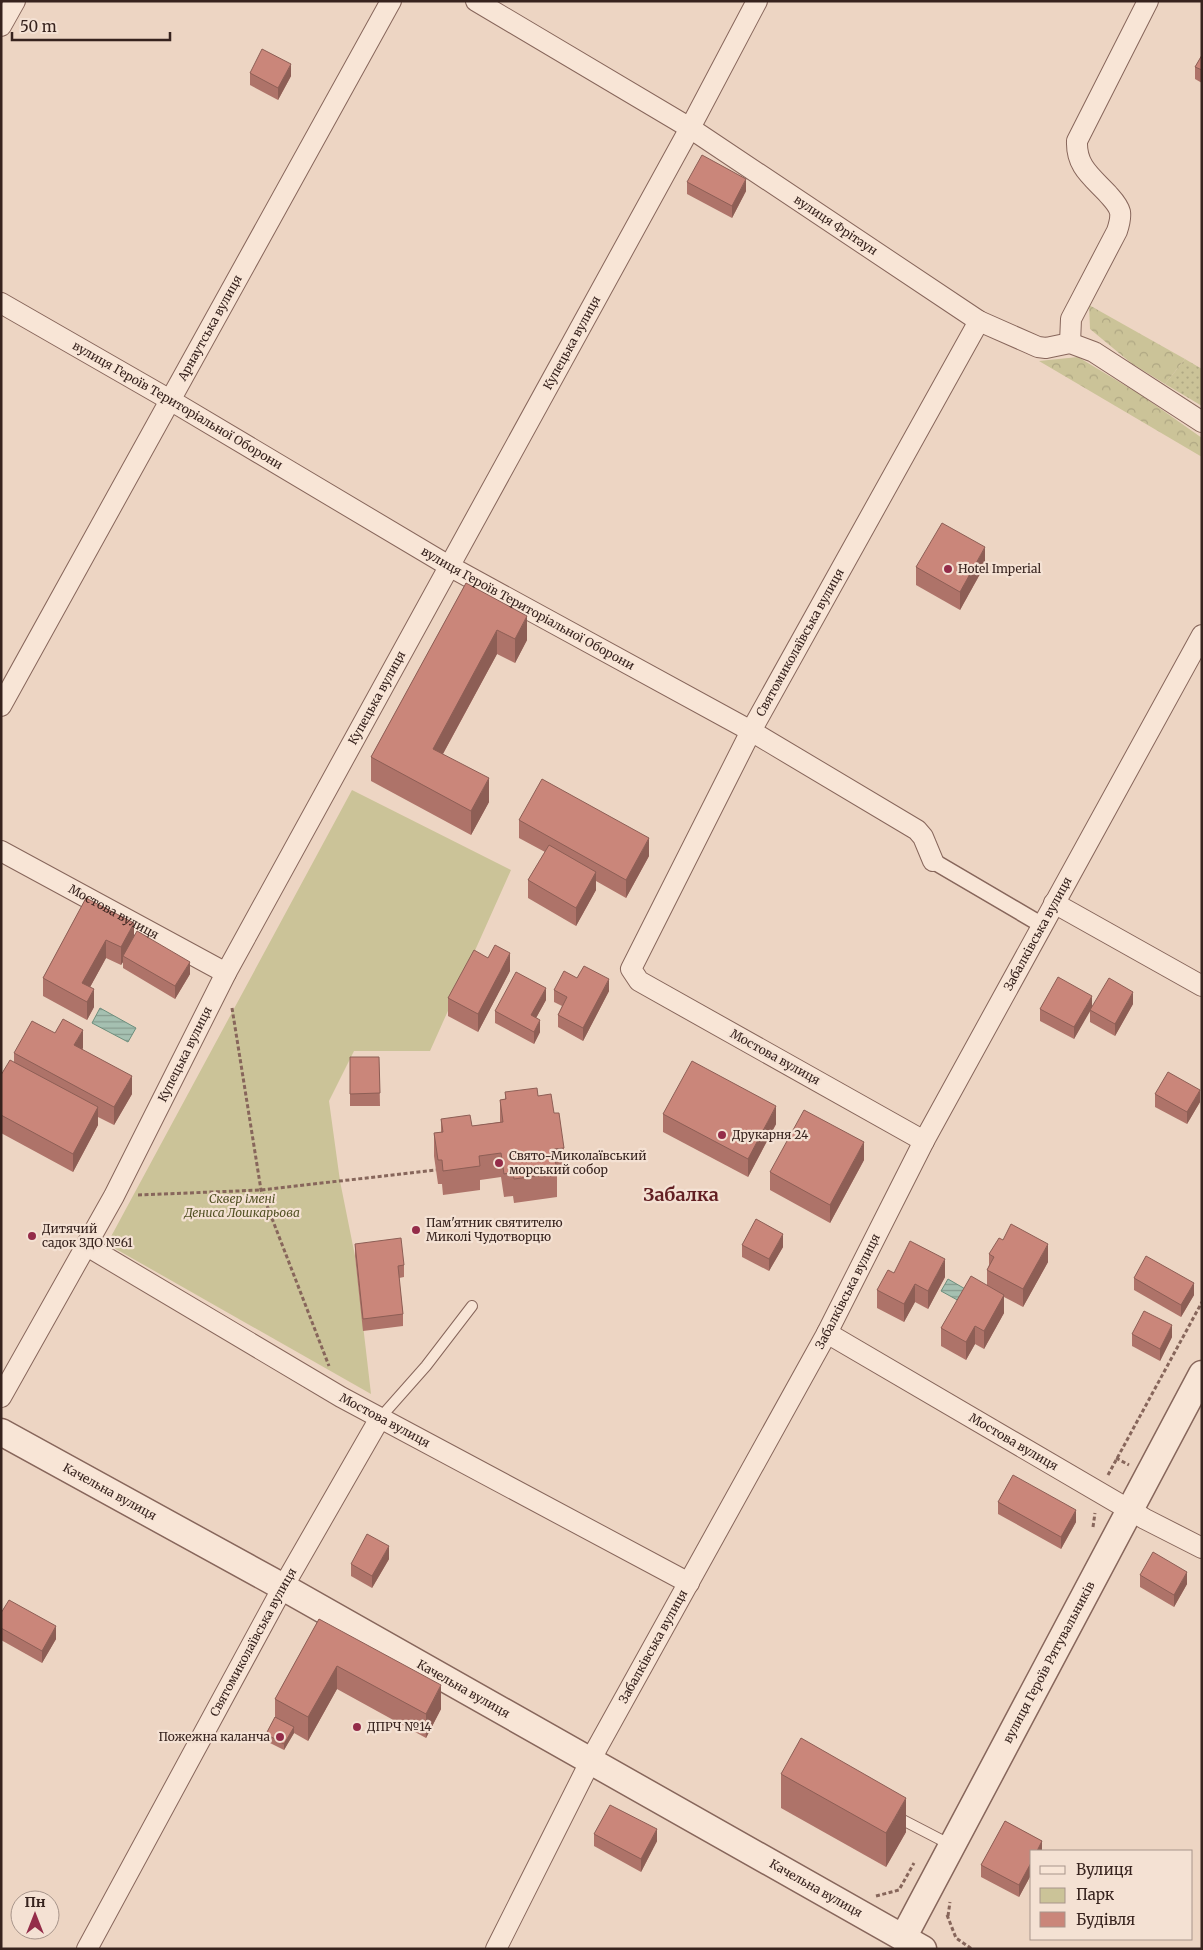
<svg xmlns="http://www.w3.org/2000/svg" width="1203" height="1950" font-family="Merriweather,serif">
	<defs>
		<pattern id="grass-dots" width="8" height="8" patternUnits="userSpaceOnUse" patternTransform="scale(1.25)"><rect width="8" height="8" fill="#cbc398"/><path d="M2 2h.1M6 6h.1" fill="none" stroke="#afa783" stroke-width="1.8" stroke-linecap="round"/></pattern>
		<pattern id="forest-crowns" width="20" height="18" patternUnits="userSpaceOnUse" patternTransform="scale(1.25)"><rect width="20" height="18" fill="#cbc398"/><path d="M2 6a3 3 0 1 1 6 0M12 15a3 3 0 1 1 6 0" fill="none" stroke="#afa783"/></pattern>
		<pattern id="water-rules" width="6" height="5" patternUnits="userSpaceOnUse" patternTransform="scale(1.25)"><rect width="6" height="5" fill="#a5c0b1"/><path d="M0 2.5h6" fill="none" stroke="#879c8f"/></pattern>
	</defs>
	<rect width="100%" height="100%" fill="#edd5c3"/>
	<!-- grass -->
	<path fill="url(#grass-dots)" d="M 1185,359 L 1202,369 L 1202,406 L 1165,384 Z"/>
	<!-- forest -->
	<g fill="url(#forest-crowns)">
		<path d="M 1089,305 L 1185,359 L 1165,384 L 1131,363 L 1090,329 Z"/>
		<path d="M 1078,357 L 1141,395 L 1202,438 L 1202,457 L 1039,361 Z"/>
	</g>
	<!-- park -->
	<path fill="#cbc398" d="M 352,790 L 511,870 L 430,1051 L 354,1051 L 329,1101 L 340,1181 L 355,1256 L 371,1394 L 107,1244 Z"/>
	<!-- water -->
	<g fill="url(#water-rules)" stroke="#6c8e7c">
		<path d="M 100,1008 L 136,1028 L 128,1042 L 92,1023 Z"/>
		<path d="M 948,1279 L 967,1290 L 961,1302 L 941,1291 Z"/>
	</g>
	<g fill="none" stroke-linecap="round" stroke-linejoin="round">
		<defs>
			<g id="service">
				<path d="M 380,1418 L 426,1366 L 472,1306"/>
				<path d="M 895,1816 L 951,1845"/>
			</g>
			<path id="pedestrian" d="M 933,861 L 1042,925"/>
			<g id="minor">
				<path id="s1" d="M 476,1 L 690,128 L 979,321 L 1038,347 L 1046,348 L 1070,343 L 1094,352 L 1202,422"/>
				<path d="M 1,26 L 15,1"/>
				<path id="s2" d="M 1,303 L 170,400 L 449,566 L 751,731 L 917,830 L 923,837 L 933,861"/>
				<path d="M 1070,343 L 1071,319 L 1117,231 C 1119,225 1121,218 1120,212 C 1118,204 1112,199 1107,193 C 1091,176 1076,166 1077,141 L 1148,1"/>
				<path id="s3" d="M 1,706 L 391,1"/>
				<path id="s4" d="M 1,851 L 226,973"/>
				<path d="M 1054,903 L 1202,986"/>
				<path id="s5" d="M 924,1141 L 639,981 L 631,969 L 751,731 L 979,321"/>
				<path id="s6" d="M 87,1246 L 341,1397 L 689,1583"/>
				<path id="s7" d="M 827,1333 L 1145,1519 L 1202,1548"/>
				<path id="s8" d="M 1,1397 L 114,1196 L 226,973 L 690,128 L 757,1"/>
				<path id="s9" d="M 87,1949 L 283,1587 L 380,1418"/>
				<path id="s10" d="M 496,1949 L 597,1748 L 827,1333 L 924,1141 L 1202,635"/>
			</g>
			<g id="tertiary">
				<path id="s11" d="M 1,1432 L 283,1587 L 923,1949"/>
				<path id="s12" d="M 903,1938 L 1202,1374"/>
			</g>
		</defs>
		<!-- service casing -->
		<use href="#service" stroke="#87665b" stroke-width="12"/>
		<!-- pedestrian casing -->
		<use href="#pedestrian" stroke="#87665b" stroke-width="18"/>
		<!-- minor casing -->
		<use href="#minor" stroke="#87665b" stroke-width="22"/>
		<!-- tertiary casing -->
		<use href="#tertiary" stroke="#87665b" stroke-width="29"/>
		<!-- path -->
		<g stroke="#87665b" stroke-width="3" stroke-dasharray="4 2.5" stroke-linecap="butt">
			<path d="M 232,1008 L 261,1190 L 329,1366"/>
			<path d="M 138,1195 L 261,1190 L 436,1170"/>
			<path d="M 1116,1458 L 1129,1465"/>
			<path d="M 1108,1475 L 1202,1302"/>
			<path d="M 1093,1527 L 1095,1513"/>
			<path d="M 876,1896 L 899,1890 L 914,1863"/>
			<path d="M 947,1915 L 956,1938 L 972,1949"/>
			<path d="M 948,1916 L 950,1902"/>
		</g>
		<!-- service -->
		<use href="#service" stroke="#f8e5d6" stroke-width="10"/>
		<!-- pedestrian -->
		<use href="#pedestrian" stroke="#f8e5d6" stroke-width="15"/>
		<!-- minor -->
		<use href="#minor" stroke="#f8e5d6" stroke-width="20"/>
		<!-- tertiary -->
		<use href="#tertiary" stroke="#f8e5d6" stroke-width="26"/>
	</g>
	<!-- wall -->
	<g fill="#ae7369">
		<path d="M 1202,55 L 1202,83 L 1195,79 L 1195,67 Z"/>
		<path d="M 250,73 L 291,76 L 278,100 L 250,85 Z"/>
		<path d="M 687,182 L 746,191 L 732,218 L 687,194 Z"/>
		<path d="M 985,565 L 960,610 L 916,585 L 916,567 Z"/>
		<path d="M 466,583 L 527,640 L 515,663 L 497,654 L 443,754 L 489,802 L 471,835 L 371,781 L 371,757 Z"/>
		<path d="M 519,820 L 649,856 L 626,898 L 596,881 L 596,890 L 576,926 L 528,898 L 528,880 L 545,852 L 519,838 Z"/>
		<path d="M 86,898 L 134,937 L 190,974 L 175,999 L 123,968 L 123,962 L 121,965 L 106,958 L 90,987 L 94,1007 L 87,1020 L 43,996 L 43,978 Z"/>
		<path d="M 510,971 L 478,1032 L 448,1016 L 448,998 Z"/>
		<path d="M 577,978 L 609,991 L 583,1041 L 558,1027 L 558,1015 L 562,1006 L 554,1002 L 554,990 Z"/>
		<path d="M 546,1000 L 536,1018 L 540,1032 L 534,1044 L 495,1023 L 495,1011 Z"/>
		<path d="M 1133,1004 L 1115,1036 L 1090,1022 L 1090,1010 L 1074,1039 L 1040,1021 L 1040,1009 L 1092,1008 Z"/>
		<path d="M 55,1033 L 83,1048 L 82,1049 L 132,1094 L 114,1125 L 98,1117 L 98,1125 L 73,1172 L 1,1133 L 1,1075 L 14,1062 L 14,1053 Z"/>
		<path d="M 350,1057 L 379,1057 L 380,1106 L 350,1106 Z"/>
		<path d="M 505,1092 L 538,1096 L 554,1113 L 564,1148 L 564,1172 L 557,1172 L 557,1197 L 514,1203 L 513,1196 L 504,1197 L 501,1177 L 480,1180 L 480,1190 L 443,1195 L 442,1184 L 438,1184 L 434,1156 L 434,1133 L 441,1132 L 441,1119 L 472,1126 L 500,1122 L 500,1100 L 505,1099 Z"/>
		<path d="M 1155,1094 L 1200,1102 L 1187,1124 L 1155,1107 Z"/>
		<path d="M 663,1114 L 776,1124 L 748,1177 L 663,1132 Z"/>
		<path d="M 864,1160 L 830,1223 L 770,1190 L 770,1172 Z"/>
		<path d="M 355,1244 L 404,1265 L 404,1277 L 399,1278 L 403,1314 L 403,1326 L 363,1331 L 355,1256 Z"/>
		<path d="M 742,1245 L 783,1247 L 769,1271 L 742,1257 Z"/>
		<path d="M 989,1254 L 1048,1262 L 1023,1307 L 1004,1297 L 1004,1313 L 984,1349 L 975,1344 L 966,1360 L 941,1346 L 941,1328 L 987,1285 L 987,1270 L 989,1265 Z"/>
		<path d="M 894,1273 L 945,1277 L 928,1309 L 915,1302 L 904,1322 L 877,1308 L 877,1290 Z"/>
		<path d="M 1134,1278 L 1194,1295 L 1181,1317 L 1134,1290 Z"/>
		<path d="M 1132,1334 L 1172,1337 L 1160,1361 L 1132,1346 Z"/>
		<path d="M 998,1502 L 1076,1522 L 1061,1549 L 998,1514 Z"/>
		<path d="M 389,1559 L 372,1588 L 351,1576 L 351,1564 Z"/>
		<path d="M 1140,1575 L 1187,1584 L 1174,1607 L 1140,1587 Z"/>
		<path d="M 1,1613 L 56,1639 L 42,1663 L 1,1640 Z"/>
		<path d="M 319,1619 L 441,1709 L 426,1738 L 337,1689 L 308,1741 L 294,1733 L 284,1750 L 266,1741 L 266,1734 L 275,1717 L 275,1699 Z"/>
		<path d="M 781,1774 L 906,1832 L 886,1867 L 781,1808 Z"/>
		<path d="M 1005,1821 L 1042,1841 L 1042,1851 L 1032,1851 L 1032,1873 L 1019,1897 L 981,1877 L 981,1865 Z"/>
		<path d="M 594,1834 L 657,1841 L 641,1872 L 594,1846 Z"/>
	</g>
	<!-- shaded-wall -->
	<g fill="#8d5e55">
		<path d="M 291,64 L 291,76 L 278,100 L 278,88 Z"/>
		<path d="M 746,179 L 746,191 L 732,218 L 732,206 Z"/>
		<path d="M 985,547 L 985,565 L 960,610 L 960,592 Z"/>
		<path d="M 527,616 L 527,640 L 515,663 L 515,639 Z"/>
		<path d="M 497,630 L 497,654 L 433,772 L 433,749 Z"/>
		<path d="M 489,778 L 489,802 L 471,835 L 471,811 Z"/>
		<path d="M 649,838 L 649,856 L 626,898 L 626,880 Z"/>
		<path d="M 596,872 L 596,890 L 576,926 L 576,908 Z"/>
		<path d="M 134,923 L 134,941 L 123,956 L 123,962 L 121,965 L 121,947 Z"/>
		<path d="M 106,940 L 106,958 L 83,1000 L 82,983 Z"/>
		<path d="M 510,953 L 510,971 L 478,1032 L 478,1014 Z"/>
		<path d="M 190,962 L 190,974 L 175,999 L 175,986 Z"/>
		<path d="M 609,979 L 609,991 L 583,1041 L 583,1028 Z"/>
		<path d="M 546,988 L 546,1000 L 531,1027 L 531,1015 Z"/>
		<path d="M 94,989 L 94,1007 L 87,1020 L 87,1002 Z"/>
		<path d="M 1133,992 L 1133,1004 L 1115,1036 L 1115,1024 Z"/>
		<path d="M 1092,996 L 1092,1008 L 1074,1039 L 1074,1027 Z"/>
		<path d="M 540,1020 L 540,1032 L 534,1044 L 534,1032 Z"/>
		<path d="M 83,1030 L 83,1048 L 74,1063 L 74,1045 Z"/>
		<path d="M 132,1076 L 132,1094 L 114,1125 L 114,1107 Z"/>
		<path d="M 1200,1090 L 1200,1102 L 1187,1124 L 1187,1112 Z"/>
		<path d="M 776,1106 L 776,1124 L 748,1177 L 748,1159 Z"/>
		<path d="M 98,1107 L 98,1125 L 73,1172 L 73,1154 Z"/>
		<path d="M 864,1142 L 864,1160 L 830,1223 L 830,1205 Z"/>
		<path d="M 783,1234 L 783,1247 L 769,1271 L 769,1259 Z"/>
		<path d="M 1048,1244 L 1048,1262 L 1023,1307 L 1023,1289 Z"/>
		<path d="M 945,1259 L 945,1277 L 928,1309 L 928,1291 Z"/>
		<path d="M 1194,1283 L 1194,1295 L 1181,1317 L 1181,1305 Z"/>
		<path d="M 915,1284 L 915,1302 L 904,1322 L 904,1304 Z"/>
		<path d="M 1004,1295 L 1004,1313 L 984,1349 L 984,1331 Z"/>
		<path d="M 1172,1325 L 1172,1337 L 1160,1361 L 1160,1349 Z"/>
		<path d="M 975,1326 L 975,1344 L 966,1360 L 966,1342 Z"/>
		<path d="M 1076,1510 L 1076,1522 L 1061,1549 L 1061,1537 Z"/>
		<path d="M 389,1546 L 389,1559 L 372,1588 L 372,1576 Z"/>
		<path d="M 1187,1572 L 1187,1584 L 1174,1607 L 1174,1595 Z"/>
		<path d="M 56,1626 L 56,1639 L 42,1663 L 42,1651 Z"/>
		<path d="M 337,1666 L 337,1689 L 308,1741 L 308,1717 Z"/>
		<path d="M 441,1685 L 441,1709 L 426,1738 L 426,1714 Z"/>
		<path d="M 294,1727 L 294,1733 L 284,1750 L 284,1744 Z"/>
		<path d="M 906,1798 L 906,1832 L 886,1867 L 886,1833 Z"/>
		<path d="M 657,1829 L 657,1841 L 641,1872 L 641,1859 Z"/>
		<path d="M 1042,1841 L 1042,1851 L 1037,1851 Z"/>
		<path d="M 1032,1861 L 1032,1873 L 1019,1897 L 1019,1885 Z"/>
	</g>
	<!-- building -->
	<g fill="#ca867a" stroke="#8d5e55">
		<path d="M 262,49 L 291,64 L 278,88 L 250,73 Z"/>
		<path d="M 1202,55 L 1202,70 L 1195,67 Z"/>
		<path d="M 702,155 L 746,179 L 732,206 L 687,182 Z"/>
		<path d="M 942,523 L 985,547 L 960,592 L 916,567 Z"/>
		<path d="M 466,583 L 527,616 L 515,639 L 497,630 L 433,749 L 489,778 L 471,811 L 371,757 Z"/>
		<path d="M 542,779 L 649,838 L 626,880 L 519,820 Z"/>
		<path d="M 549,845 L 596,872 L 576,908 L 528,880 Z"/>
		<path d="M 86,898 L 134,923 L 121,947 L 106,940 L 82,983 L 94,989 L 87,1002 L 43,978 Z"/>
		<path d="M 137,931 L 190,962 L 175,986 L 123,956 Z"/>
		<path d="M 495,945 L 510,953 L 478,1014 L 448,998 L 474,950 L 488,958 Z"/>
		<path d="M 584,966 L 609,979 L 583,1028 L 558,1015 L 567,997 L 554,990 L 564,971 L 577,978 Z"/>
		<path d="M 516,972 L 546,988 L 531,1015 L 540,1020 L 534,1032 L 495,1011 Z"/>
		<path d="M 1058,977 L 1092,996 L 1074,1027 L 1040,1009 Z"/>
		<path d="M 1109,978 L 1133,992 L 1115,1024 L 1090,1010 Z"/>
		<path d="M 63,1019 L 83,1030 L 74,1045 L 132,1076 L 114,1107 L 14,1053 L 32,1021 L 55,1033 Z"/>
		<path d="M 350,1057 L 379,1057 L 380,1093 L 350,1094 Z"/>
		<path d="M 10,1060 L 98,1107 L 73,1154 L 1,1115 L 1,1075 Z"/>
		<path d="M 692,1061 L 776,1106 L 748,1159 L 663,1114 Z"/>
		<path d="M 1168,1072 L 1200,1090 L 1187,1112 L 1155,1094 Z"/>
		<path d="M 537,1088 L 538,1096 L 551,1094 L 554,1113 L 559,1113 L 564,1148 L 554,1149 L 557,1173 L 514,1179 L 513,1172 L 504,1174 L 501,1153 L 479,1156 L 480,1166 L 443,1171 L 442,1160 L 438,1160 L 434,1133 L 443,1132 L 441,1119 L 470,1115 L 472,1126 L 503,1122 L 500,1100 L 506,1099 L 505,1092 Z"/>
		<path d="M 804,1110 L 864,1142 L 830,1205 L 770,1172 Z"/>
		<path d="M 756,1219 L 783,1234 L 769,1259 L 742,1245 Z"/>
		<path d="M 1011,1224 L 1048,1244 L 1023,1289 L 987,1270 L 994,1257 L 989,1254 L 999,1238 L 1003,1240 Z"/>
		<path d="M 401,1238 L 404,1265 L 398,1266 L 403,1314 L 363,1319 L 355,1244 Z"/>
		<path d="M 910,1241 L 945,1259 L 928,1291 L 915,1284 L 904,1304 L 877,1290 L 888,1270 L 894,1273 Z"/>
		<path d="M 1146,1256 L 1194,1283 L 1181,1305 L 1134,1278 Z"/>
		<path d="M 971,1276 L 1004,1295 L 984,1331 L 975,1326 L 966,1342 L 941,1328 Z"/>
		<path d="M 1144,1311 L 1172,1325 L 1160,1349 L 1132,1334 Z"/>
		<path d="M 1013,1475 L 1076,1510 L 1061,1537 L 998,1502 Z"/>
		<path d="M 367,1534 L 389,1546 L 372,1576 L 351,1564 Z"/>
		<path d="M 1153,1552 L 1187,1572 L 1174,1595 L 1140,1575 Z"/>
		<path d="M 9,1600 L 56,1626 L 42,1651 L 1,1628 L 1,1613 Z"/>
		<path d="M 319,1619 L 441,1685 L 426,1714 L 337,1666 L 308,1717 L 275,1699 Z"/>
		<path d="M 275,1717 L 294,1727 L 284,1744 L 266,1734 Z"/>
		<path d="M 801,1738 L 906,1798 L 886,1833 L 781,1774 Z"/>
		<path d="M 610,1805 L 657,1829 L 641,1859 L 594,1834 Z"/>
		<path d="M 1005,1821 L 1042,1841 L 1037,1851 L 1032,1851 L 1032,1861 L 1019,1885 L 981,1865 Z"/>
	</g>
	<!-- markers -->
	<g fill="#942c49" stroke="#f4e1d3" stroke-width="2">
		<circle cx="948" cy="569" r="5"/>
		<circle cx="722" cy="1135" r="5"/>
		<circle cx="499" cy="1163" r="5"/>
		<circle cx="416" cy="1230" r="5"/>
		<circle cx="32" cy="1236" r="5"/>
		<circle cx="357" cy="1727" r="5"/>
		<circle cx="280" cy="1737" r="5"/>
	</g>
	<g text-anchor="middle" stroke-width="4.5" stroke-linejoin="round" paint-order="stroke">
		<!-- street labels -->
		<g font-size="12" fill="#37231e" stroke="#f4e1d3">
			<text dy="4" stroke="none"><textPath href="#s1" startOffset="424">вулиця Фрітаун</textPath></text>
			<text dy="4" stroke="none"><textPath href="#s3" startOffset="432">Арнаутська вулиця</textPath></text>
			<text dy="4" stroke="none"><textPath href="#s8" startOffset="1199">Купецька вулиця</textPath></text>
			<text dy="4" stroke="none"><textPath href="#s2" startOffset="204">вулиця Героїв Територіальної Оборони</textPath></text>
			<text dy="4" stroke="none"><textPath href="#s2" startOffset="609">вулиця Героїв Територіальної Оборони</textPath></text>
			<text dy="4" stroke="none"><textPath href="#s5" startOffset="709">Святомиколаївська вулиця</textPath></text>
			<text dy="4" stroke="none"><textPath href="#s8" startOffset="794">Купецька вулиця</textPath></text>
			<text dy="4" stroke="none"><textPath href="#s4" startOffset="128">Мостова вулиця</textPath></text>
			<text dy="4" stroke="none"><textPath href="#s10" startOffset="1151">Забалківська вулиця</textPath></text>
			<text dy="4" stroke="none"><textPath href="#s8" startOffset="389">Купецька вулиця</textPath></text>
			<text transform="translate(775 1057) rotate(29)" y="4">Мостова вулиця</text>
			<text dy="4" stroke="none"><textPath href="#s10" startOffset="746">Забалківська вулиця</textPath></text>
			<text dy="4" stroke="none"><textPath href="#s6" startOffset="345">Мостова вулиця</textPath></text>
			<text dy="4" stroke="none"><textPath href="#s7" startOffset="216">Мостова вулиця</textPath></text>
			<text dy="4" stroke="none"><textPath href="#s11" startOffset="124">Качельна вулиця</textPath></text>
			<text dy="4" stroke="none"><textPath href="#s9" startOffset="349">Святомиколаївська вулиця</textPath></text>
			<text dy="4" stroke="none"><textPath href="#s10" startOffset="341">Забалківська вулиця</textPath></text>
			<text dy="4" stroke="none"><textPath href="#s12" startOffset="312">вулиця Героїв Рятувальників</textPath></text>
			<text dy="4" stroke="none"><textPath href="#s11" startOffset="529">Качельна вулиця</textPath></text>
			<text dy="4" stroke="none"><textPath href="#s11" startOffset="934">Качельна вулиця</textPath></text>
		</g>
		<!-- poi labels -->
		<g font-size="12" fill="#37231e" stroke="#f4e1d3" text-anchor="start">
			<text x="958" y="573">Hotel Imperial</text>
			<text x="732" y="1139">Друкарня 24</text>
			<text x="509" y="1160">Свято-Миколаївський<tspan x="509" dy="14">морський собор</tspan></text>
			<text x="426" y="1227">Пам'ятник святителю<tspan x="426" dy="14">Миколі Чудотворцю</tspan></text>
			<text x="42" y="1233">Дитячий<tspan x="42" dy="14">садок ЗДО №61</tspan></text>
			<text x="367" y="1731">ДПРЧ №14</text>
			<text x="270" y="1741" text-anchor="end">Пожежна каланча</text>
		</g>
		<!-- park labels -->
		<g font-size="12" font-style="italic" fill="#535225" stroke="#f4e1d3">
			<text x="242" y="1203">Сквер імені<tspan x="242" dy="14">Дениса Лошкарьова</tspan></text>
		</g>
		<!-- district labels -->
		<g font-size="18" font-weight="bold" fill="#621f23" stroke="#f4e1d3">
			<text x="681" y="1201">Забалка</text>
		</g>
	</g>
	<!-- border -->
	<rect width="1203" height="1950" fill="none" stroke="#37231e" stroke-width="5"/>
	<!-- legend -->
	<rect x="1030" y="1850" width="162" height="90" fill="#f4e1d3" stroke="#a8958b"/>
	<rect x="1040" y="1866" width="25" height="8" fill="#f8e5d6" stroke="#a8958b"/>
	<text x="1076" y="1875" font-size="15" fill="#37231e">Вулиця</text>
	<rect x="1040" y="1888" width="25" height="15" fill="#cbc398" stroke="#a8958b"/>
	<text x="1076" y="1900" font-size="15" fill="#37231e">Парк</text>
	<rect x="1040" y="1912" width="25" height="15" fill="#ca867a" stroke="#a8958b"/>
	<text x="1076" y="1925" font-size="15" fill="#37231e">Будівля</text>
	<!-- north arrow -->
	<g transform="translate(35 1915)"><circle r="24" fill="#f4e1d3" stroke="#a8958b"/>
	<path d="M0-4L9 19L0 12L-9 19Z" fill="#942c49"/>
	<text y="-8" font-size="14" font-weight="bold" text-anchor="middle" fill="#37231e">Пн</text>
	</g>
	<!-- scale -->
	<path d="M12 32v8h158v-8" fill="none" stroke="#37231e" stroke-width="2.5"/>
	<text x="20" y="32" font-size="15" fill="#37231e" stroke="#f4e1d3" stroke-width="4" paint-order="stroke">50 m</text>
</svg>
